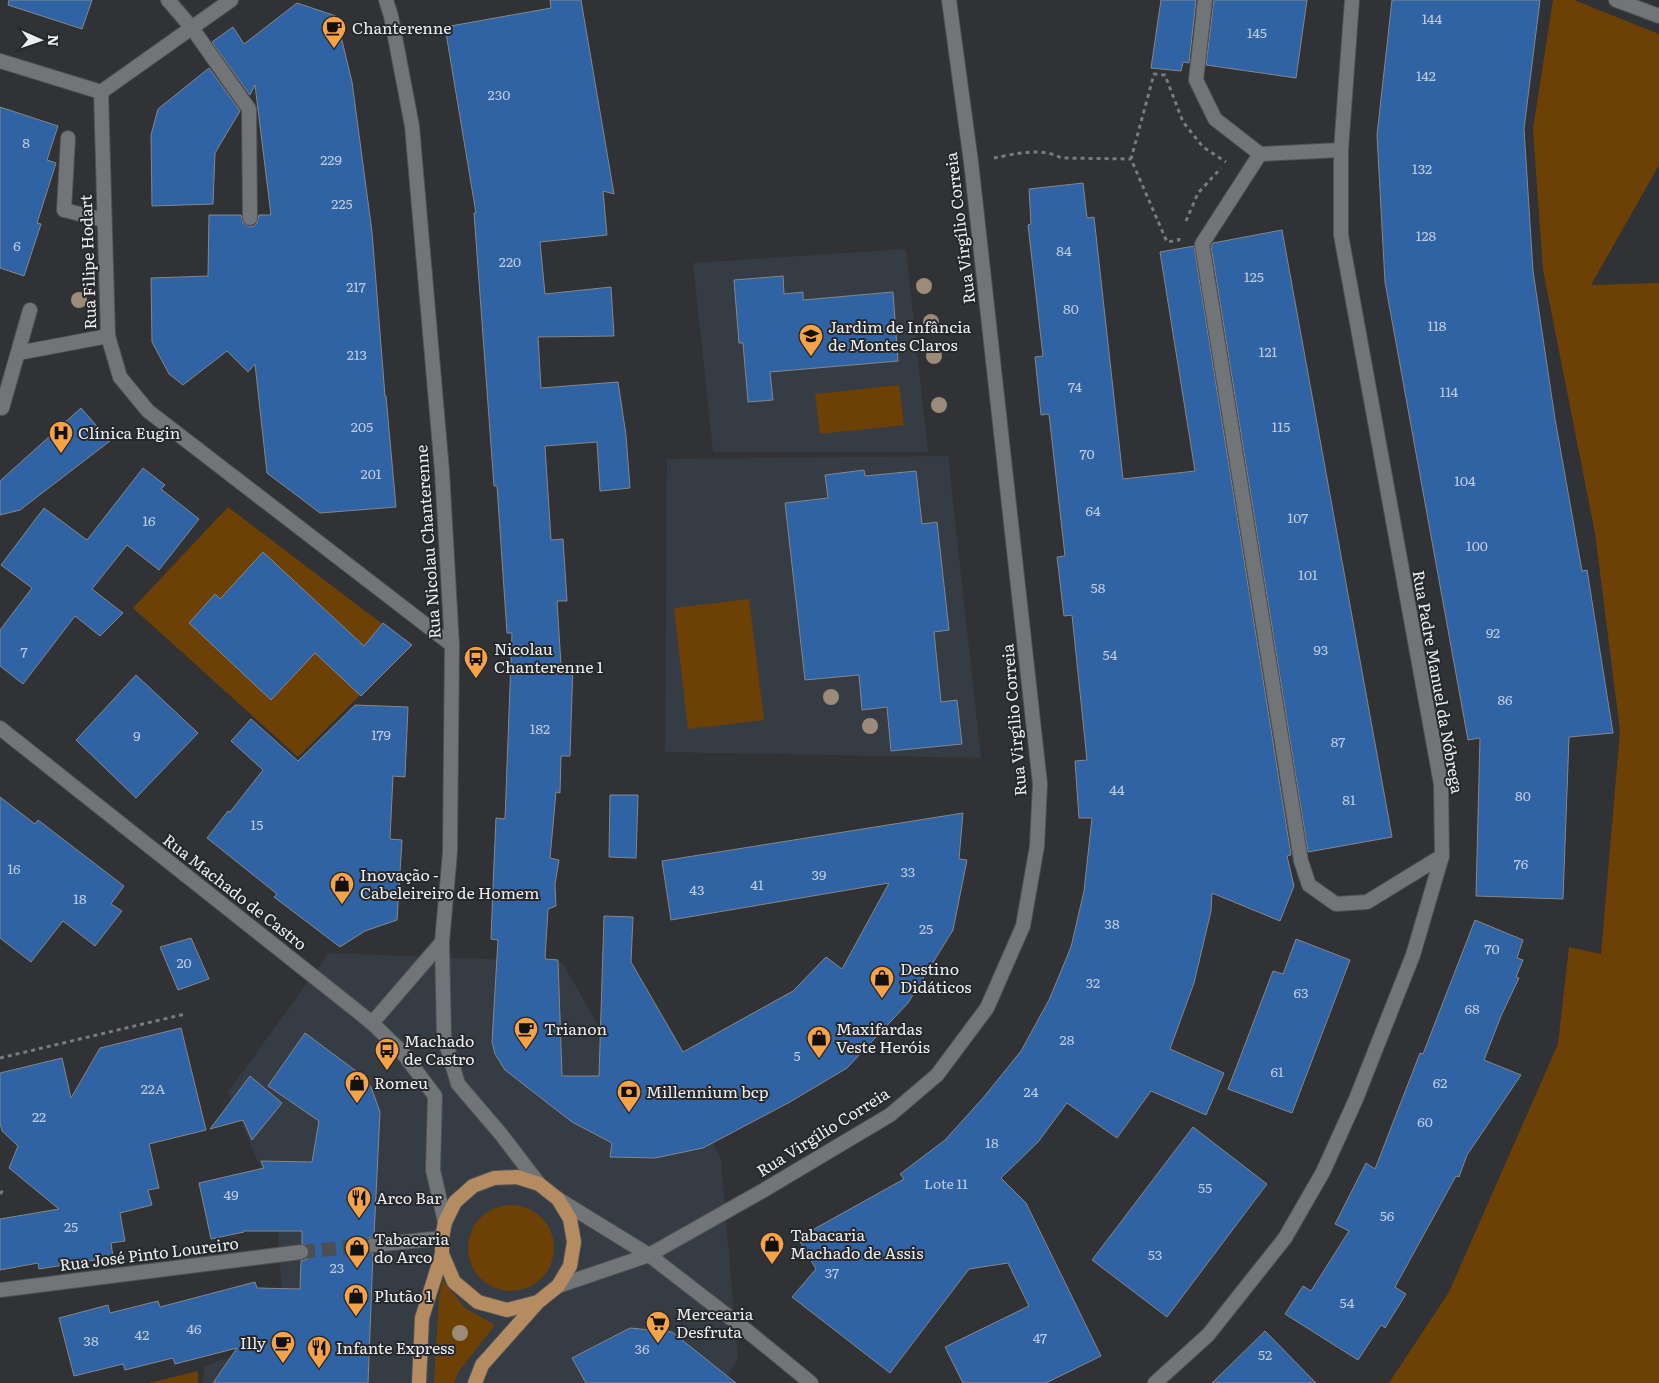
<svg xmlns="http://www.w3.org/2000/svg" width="1659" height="1383" font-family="Literata,serif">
	<rect width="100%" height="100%" fill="#303235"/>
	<!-- built -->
	<g fill="#363c44">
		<path d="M 906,249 L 928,452 L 713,452 L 693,263 Z"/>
		<path d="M 948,456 L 981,758 L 665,752 L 667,459 Z"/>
		<path d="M 329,953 L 562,962 L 622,1067 L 668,1049 L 721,1160 L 738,1360 L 721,1383 L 203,1383 L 204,1366 L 247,1352 L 282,1294 L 276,1204 L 228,1092 Z"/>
	</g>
	<!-- green -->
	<g fill="#6d4005">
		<path d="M 1553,0 L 1574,0 L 1659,34 L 1659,165 L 1591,285 L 1659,283 L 1659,1383 L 1389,1383 L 1449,1292 L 1558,1044 L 1569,947 L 1601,954 L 1620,731 L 1595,533 L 1543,270 L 1533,129 Z"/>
		<path d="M 899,385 L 904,425 L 820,434 L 815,394 Z"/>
		<path d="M 228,507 L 410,645 L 298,757 L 133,608 Z"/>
		<path d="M 749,599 L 764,720 L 688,729 L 674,608 Z"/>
		<circle cx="511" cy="1248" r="43"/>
		<path d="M 443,1280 L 465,1308 L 495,1325 L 459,1371 L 454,1383 L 434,1383 L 439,1296 Z"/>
		<path d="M 198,1371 L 198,1383 L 149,1383 Z"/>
	</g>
	<!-- building -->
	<g fill="#3063a3" stroke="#84878a">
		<path d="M 9,0 L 92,0 L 82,29 L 8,5 Z"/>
		<path d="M 550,0 L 581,0 L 614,194 L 603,191 L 607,235 L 540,242 L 545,294 L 611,287 L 614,336 L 538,337 L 541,388 L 618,382 L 626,435 L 630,488 L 600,491 L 597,442 L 545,446 L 551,540 L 563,539 L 567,601 L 557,601 L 561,665 L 573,665 L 570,756 L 561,756 L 560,793 L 556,792 L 550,858 L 559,860 L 555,884 L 556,906 L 548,909 L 545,959 L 558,960 L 562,1076 L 599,1076 L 604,916 L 633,917 L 631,962 L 683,1052 L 793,991 L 826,957 L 842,969 L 889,883 L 671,920 L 662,861 L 963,813 L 959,859 L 967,860 L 953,930 L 908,1003 L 847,1068 L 790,1102 L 703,1148 L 655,1158 L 610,1157 L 612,1143 L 572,1122 L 505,1070 L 495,1054 L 492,1042 L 498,940 L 491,939 L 493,886 L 496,818 L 505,819 L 512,633 L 507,633 L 497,486 L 494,486 L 474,213 L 476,213 L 445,27 L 551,8 Z"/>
		<path d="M 1161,0 L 1196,0 L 1189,63 L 1183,62 L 1181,71 L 1151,68 Z"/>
		<path d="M 1214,0 L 1307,0 L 1296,78 L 1206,65 Z"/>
		<path d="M 1392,0 L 1540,0 L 1524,129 L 1533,271 L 1555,419 L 1582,571 L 1587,570 L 1613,733 L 1569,737 L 1563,899 L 1476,896 L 1480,738 L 1468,740 L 1385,282 L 1377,135 Z"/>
		<path d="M 297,3 L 336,16 L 352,82 L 372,232 L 385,396 L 386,396 L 396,507 L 320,513 L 267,473 L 255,364 L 248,372 L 227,351 L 183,385 L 169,374 L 152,342 L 151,278 L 208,276 L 209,215 L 241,215 L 243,223 L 250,227 L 254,226 L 257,223 L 259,215 L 271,215 L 255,85 L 250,95 L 212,42 L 233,27 L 244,44 Z"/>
		<path d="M 209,68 L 240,111 L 215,153 L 213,204 L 152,206 L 151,135 L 158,109 Z"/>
		<path d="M 0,107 L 58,126 L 47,160 L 56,163 L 37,223 L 41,224 L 24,276 L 0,268 Z"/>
		<path d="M 1083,183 L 1087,218 L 1094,217 L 1123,479 L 1195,471 L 1160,252 L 1194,246 L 1291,855 L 1287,856 L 1294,886 L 1280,921 L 1212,893 L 1211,911 L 1194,983 L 1170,1049 L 1224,1073 L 1206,1115 L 1151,1091 L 1117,1138 L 1067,1103 L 1038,1142 L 1001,1178 L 1026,1203 L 1101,1356 L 1046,1383 L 963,1383 L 945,1347 L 1029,1306 L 1008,1263 L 969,1269 L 890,1373 L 792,1297 L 816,1269 L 798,1238 L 904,1179 L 900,1174 L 945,1140 L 983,1098 L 1021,1051 L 1049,1000 L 1071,947 L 1084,891 L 1092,818 L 1079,818 L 1075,761 L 1087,760 L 1072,615 L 1064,616 L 1057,557 L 1065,556 L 1049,414 L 1041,415 L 1035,357 L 1043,356 L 1028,225 L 1031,224 L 1029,189 Z"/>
		<path d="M 1282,230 L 1392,837 L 1308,852 L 1211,246 L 1213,243 Z"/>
		<path d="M 783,276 L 784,294 L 803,292 L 803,300 L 893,292 L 898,361 L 770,372 L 773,400 L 748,402 L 743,343 L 739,343 L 734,280 Z"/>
		<path d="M 81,408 L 110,441 L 20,510 L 0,515 L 0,481 Z"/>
		<path d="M 143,468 L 165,485 L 161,489 L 199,519 L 159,570 L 127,545 L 92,589 L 123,613 L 100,636 L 75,616 L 23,684 L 0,666 L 0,630 L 32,588 L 1,565 L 44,508 L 87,540 Z"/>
		<path d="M 864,470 L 865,476 L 916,471 L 922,524 L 937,522 L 949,630 L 934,632 L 941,702 L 957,700 L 962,744 L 891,751 L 887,707 L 862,710 L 859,675 L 805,680 L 785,503 L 828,498 L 825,475 Z"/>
		<path d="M 263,552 L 364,646 L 383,623 L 412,645 L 361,696 L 315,653 L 271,700 L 189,623 L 215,594 L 220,599 Z"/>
		<path d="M 136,675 L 198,733 L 136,798 L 76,740 Z"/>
		<path d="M 355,705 L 408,707 L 405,777 L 393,776 L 390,839 L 402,840 L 397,920 L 365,931 L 340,947 L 274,897 L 277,894 L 207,838 L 228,811 L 230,812 L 263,770 L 231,741 L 251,719 L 298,761 Z"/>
		<path d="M 610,795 L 638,795 L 636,858 L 609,857 Z"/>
		<path d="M 0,797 L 35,824 L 38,820 L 124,886 L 111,904 L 122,911 L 95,946 L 63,921 L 31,962 L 0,938 Z"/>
		<path d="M 1475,920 L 1523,940 L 1517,958 L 1523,960 L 1516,977 L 1519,978 L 1501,1016 L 1484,1060 L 1521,1075 L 1467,1155 L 1459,1177 L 1456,1176 L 1395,1287 L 1406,1294 L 1385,1328 L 1381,1325 L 1358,1360 L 1285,1314 L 1303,1286 L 1311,1291 L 1349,1231 L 1335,1224 L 1366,1163 L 1375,1169 L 1420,1053 L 1423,1054 Z"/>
		<path d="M 191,938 L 209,979 L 178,990 L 160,947 Z"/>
		<path d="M 1296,939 L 1350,960 L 1292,1113 L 1228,1089 L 1273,971 L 1283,974 Z"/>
		<path d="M 181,1028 L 206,1130 L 149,1144 L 159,1188 L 148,1190 L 152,1205 L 120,1213 L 125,1241 L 111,1243 L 113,1257 L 39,1269 L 38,1263 L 0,1270 L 0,1219 L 59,1209 L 9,1168 L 18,1146 L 2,1131 L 0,1123 L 0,1073 L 62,1058 L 71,1098 L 100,1048 Z"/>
		<path d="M 305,1033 L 356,1071 L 363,1078 L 371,1087 L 380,1112 L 374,1236 L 368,1238 L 364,1245 L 366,1250 L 373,1254 L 368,1383 L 213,1383 L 237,1348 L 175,1364 L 173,1358 L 125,1370 L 123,1364 L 74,1376 L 59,1318 L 108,1305 L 110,1313 L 158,1301 L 160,1307 L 255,1282 L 257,1288 L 300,1289 L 301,1261 L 307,1259 L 310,1251 L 308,1246 L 302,1244 L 302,1231 L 243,1231 L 244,1232 L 211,1239 L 199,1183 L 264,1168 L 261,1161 L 312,1162 L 319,1121 L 268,1086 Z"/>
		<path d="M 250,1076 L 282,1103 L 252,1140 L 243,1120 L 210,1129 Z"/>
		<path d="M 1193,1127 L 1267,1184 L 1167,1317 L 1092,1260 Z"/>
		<path d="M 630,1328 L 672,1332 L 736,1383 L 586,1383 L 572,1358 Z"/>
		<path d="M 1265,1331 L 1316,1383 L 1212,1383 Z"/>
	</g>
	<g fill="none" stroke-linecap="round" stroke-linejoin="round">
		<!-- minor-tunnel -->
		<path stroke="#4c4e51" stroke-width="14" stroke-dasharray="14 7" stroke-linecap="butt" d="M 301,1252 L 373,1245"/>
		<defs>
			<g id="service">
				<path d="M 168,0 L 192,28 L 249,109 L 250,218"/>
				<path d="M 1205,0 L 1196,80 L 1215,119 L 1260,154 L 1341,150"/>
				<path d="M 68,138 L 64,210 L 104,220"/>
				<path d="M 1260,154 L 1202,244 L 1301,861 L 1309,885 L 1336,904 L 1367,902 L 1442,856"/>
				<path d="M 18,353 L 108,336"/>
				<path d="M 2,408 L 30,310"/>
				<path d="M 372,1023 L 442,942"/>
			</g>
			<g id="minor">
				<path d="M 1616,0 L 1659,16"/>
				<path d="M 0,61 L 101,92 L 108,336 L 120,377 L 148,411 L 452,645"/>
				<path d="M 101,92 L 231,0"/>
				<path d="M 0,728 L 342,999 L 372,1023 L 402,1052 L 435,1096 L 433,1170 L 445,1222"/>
				<path d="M 558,1199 L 649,1255 L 746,1330 L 811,1383"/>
				<path d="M 373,1245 L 442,1238"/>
				<path d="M 558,1286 L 649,1255 L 764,1190 L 890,1115 L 937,1075 L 987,1008 L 1023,926 L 1037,846 L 1040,784 L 971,162 L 949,0"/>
				<path d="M 0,1290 L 301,1252"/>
				<path d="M 1155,1383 L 1208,1335 L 1285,1238 L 1323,1172 L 1356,1099 L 1413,955 L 1442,856 L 1441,784 L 1341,235 L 1341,150 L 1352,0"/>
			</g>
			<path id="tertiary" d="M 386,0 L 391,16 L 412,126 L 442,471 L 452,645 L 450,852 L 442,942 L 444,1036 L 458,1084 L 500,1133 L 539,1184"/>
			<g id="primary">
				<path d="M 419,1383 L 422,1318 L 442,1254"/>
				<path d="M 475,1383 L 482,1365 L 538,1302 L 558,1286 L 570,1266 L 574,1242 L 570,1219 L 558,1199 L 539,1184 L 517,1177 L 494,1178 L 473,1186 L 455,1202 L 445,1222 L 442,1238 L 442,1254 L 454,1282 L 478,1302 L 507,1310 L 538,1302"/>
			</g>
		</defs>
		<!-- service casing -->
		<use href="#service" stroke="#4f5154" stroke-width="16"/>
		<!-- minor casing -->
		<use href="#minor" stroke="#4f5154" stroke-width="16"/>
		<!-- tertiary casing -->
		<use href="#tertiary" stroke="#4f5154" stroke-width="16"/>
		<!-- primary casing -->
		<use href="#primary" stroke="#4f5154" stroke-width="16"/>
		<!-- path -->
		<g stroke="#797b7d" stroke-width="3" stroke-dasharray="4 4" stroke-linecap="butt">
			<path d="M 994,158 C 1014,154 1043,147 1061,158 L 1131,159"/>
			<path d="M 1186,221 L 1198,193 L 1221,168"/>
			<path d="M 1179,238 L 1179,240 L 1167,242 L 1131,159 L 1154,74 L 1165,75 L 1183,122 L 1203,147 L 1226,162"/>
			<path d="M 0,1058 L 185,1014"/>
			<path d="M 0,1194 L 4,1189"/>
		</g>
		<!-- service -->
		<use href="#service" stroke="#727578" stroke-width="14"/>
		<!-- minor -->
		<use href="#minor" stroke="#727578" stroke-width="14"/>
		<!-- tertiary -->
		<use href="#tertiary" stroke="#727578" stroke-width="14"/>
		<!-- primary -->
		<use href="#primary" stroke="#b58c61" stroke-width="14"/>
	</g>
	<!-- trees -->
	<g fill="#9d8b7a">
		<circle cx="924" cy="286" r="8"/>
		<circle cx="79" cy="300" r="8"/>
		<circle cx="931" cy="322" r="8"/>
		<circle cx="934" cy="356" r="8"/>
		<circle cx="939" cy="405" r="8"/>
		<circle cx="831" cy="697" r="8"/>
		<circle cx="870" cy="726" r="8"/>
		<circle cx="460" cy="1333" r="8"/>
	</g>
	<!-- icons -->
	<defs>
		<symbol id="cafe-pin" viewBox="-11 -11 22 30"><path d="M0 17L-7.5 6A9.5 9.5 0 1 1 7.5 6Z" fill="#f6a247" stroke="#26282b"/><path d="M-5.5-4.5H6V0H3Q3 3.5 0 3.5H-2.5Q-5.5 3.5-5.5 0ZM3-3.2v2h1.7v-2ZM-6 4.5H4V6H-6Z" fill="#111"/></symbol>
		<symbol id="school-pin" viewBox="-11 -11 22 30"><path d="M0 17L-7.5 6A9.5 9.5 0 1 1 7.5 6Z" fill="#f6a247" stroke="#26282b"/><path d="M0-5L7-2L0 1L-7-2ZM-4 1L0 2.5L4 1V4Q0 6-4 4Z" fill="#111"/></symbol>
		<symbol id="hospital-pin" viewBox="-11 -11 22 30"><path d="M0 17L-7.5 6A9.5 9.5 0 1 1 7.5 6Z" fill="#f6a247" stroke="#26282b"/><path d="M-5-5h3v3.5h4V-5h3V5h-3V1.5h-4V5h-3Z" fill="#111"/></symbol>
		<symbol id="bus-pin" viewBox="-11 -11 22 30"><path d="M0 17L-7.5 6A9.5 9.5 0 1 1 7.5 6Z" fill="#f6a247" stroke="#26282b"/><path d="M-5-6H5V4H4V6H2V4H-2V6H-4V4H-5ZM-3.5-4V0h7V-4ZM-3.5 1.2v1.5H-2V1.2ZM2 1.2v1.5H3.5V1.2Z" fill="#111"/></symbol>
		<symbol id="shop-pin" viewBox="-11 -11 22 30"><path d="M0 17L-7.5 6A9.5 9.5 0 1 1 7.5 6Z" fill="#f6a247" stroke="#26282b"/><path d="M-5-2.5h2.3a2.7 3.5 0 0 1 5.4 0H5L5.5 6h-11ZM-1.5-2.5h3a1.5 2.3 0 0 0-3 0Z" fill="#111"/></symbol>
		<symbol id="bank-pin" viewBox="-11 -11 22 30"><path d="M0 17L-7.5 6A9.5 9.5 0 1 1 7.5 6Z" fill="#f6a247" stroke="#26282b"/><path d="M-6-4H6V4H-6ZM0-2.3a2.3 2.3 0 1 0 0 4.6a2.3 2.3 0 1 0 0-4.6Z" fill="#111"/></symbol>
		<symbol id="restaurant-pin" viewBox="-11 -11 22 30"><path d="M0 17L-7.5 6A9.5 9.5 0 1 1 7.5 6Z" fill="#f6a247" stroke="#26282b"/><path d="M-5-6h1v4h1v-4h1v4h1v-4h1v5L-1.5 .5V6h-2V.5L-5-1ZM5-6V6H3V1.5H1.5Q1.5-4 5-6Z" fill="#111"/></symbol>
		<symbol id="supermarket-pin" viewBox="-11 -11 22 30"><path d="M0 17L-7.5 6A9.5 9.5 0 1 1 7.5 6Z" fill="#f6a247" stroke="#26282b"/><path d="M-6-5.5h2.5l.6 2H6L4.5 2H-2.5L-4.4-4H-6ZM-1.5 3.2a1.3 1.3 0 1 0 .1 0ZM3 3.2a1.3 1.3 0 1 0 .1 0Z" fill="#111"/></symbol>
	</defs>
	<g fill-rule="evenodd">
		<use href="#cafe-pin" x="320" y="14" width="28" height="38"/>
		<use href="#school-pin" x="797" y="322" width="28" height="38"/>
		<use href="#hospital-pin" x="47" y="419" width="28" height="38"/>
		<use href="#bus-pin" x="462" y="644" width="28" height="38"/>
		<use href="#shop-pin" x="328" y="870" width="28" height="38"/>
		<use href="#shop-pin" x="868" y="964" width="28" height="38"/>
		<use href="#cafe-pin" x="512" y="1015" width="28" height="38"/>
		<use href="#shop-pin" x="805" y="1024" width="28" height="38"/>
		<use href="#bus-pin" x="373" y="1036" width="28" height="38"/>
		<use href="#shop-pin" x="343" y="1069" width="28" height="38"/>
		<use href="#bank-pin" x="615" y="1078" width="28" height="38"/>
		<use href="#restaurant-pin" x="345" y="1184" width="28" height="38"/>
		<use href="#shop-pin" x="758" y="1230" width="28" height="38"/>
		<use href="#shop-pin" x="343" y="1234" width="28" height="38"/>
		<use href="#shop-pin" x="342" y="1282" width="28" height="38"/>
		<use href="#supermarket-pin" x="644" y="1309" width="28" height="38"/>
		<use href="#cafe-pin" x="269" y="1329" width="28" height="38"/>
		<use href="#restaurant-pin" x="305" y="1334" width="28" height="38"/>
	</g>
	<g text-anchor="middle" stroke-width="4" stroke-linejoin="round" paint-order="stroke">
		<!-- number labels -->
		<g font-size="14" fill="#bccadc">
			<text x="1432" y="24">144</text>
			<text x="1257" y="38">145</text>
			<text x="1426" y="81">142</text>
			<text x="499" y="100">230</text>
			<text x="26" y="148">8</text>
			<text x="331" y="165">229</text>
			<text x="1422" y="174">132</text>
			<text x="342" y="209">225</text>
			<text x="1426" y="241">128</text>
			<text x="17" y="251">6</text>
			<text x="1064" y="256">84</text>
			<text x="510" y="267">220</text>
			<text x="1254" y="282">125</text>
			<text x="356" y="292">217</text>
			<text x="1071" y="314">80</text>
			<text x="1437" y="331">118</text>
			<text x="1268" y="357">121</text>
			<text x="357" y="360">213</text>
			<text x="1075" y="392">74</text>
			<text x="1449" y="397">114</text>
			<text x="362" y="432">205</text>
			<text x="1281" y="432">115</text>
			<text x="1087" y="459">70</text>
			<text x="371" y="479">201</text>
			<text x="1465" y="486">104</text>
			<text x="1093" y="516">64</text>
			<text x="1298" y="523">107</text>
			<text x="149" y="526">16</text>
			<text x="1477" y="551">100</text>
			<text x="1308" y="580">101</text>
			<text x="1098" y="593">58</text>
			<text x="1493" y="638">92</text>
			<text x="1321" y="655">93</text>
			<text x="24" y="657">7</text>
			<text x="1110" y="660">54</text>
			<text x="1505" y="705">86</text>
			<text x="540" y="734">182</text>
			<text x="381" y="740">179</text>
			<text x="137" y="741">9</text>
			<text x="1338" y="747">87</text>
			<text x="1117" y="795">44</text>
			<text x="1523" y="801">80</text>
			<text x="1349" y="805">81</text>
			<text x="257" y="830">15</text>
			<text x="1521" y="869">76</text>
			<text x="14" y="874">16</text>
			<text x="908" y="877">33</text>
			<text x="819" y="880">39</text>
			<text x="757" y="890">41</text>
			<text x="697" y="895">43</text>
			<text x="80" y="904">18</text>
			<text x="1112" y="929">38</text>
			<text x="926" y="934">25</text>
			<text x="1492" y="954">70</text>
			<text x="184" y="968">20</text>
			<text x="1093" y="988">32</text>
			<text x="1301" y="998">63</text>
			<text x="1472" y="1014">68</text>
			<text x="1067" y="1045">28</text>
			<text x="797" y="1061">5</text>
			<text x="1277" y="1077">61</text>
			<text x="1440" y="1088">62</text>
			<text x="153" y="1094">22A</text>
			<text x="1031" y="1097">24</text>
			<text x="39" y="1122">22</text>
			<text x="1425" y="1127">60</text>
			<text x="992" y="1148">18</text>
			<text x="946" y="1189">Lote 11</text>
			<text x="1205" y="1193">55</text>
			<text x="231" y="1200">49</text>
			<text x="1387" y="1221">56</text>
			<text x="71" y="1232">25</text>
			<text x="1155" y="1260">53</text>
			<text x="337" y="1273">23</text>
			<text x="832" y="1278">37</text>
			<text x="1347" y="1308">54</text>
			<text x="194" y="1334">46</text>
			<text x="142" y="1340">42</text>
			<text x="1040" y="1343">47</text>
			<text x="91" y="1346">38</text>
			<text x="642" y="1354">36</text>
			<text x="1265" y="1360">52</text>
		</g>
		<!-- poi labels -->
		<g font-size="16" fill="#ebedef" stroke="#26282b" text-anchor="start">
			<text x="352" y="34">Chanterenne</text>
			<text x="828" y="333">Jardim de Infância<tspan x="828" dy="18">de Montes Claros</tspan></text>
			<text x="78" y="439">Clínica Eugin</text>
			<text x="494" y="655">Nicolau<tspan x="494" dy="18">Chanterenne 1</tspan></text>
			<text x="360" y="881">Inovação -<tspan x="360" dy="18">Cabeleireiro de Homem</tspan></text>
			<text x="900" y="975">Destino<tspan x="900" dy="18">Didáticos</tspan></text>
			<text x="544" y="1035">Trianon</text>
			<text x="836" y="1035">Maxifardas<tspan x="836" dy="18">Veste Heróis</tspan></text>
			<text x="404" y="1047">Machado<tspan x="404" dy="18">de Castro</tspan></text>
			<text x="374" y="1089">Romeu</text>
			<text x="646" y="1098">Millennium bcp</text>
			<text x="376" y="1204">Arco Bar</text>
			<text x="790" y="1241">Tabacaria<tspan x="790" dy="18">Machado de Assis</tspan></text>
			<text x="374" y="1245">Tabacaria<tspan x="374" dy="18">do Arco</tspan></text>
			<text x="374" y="1302">Plutão 1</text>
			<text x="676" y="1320">Mercearia<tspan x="676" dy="18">Desfruta</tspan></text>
			<text x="266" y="1349" text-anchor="end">Illy</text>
			<text x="336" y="1354">Infante Express</text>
		</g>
		<!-- street labels -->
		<g font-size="16" fill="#ebedef" stroke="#26282b">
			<text transform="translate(960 228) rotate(-97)" y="6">Rua Virgílio Correia</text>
			<text transform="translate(88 262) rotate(-92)" y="6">Rua Filipe Hodart</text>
			<text transform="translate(428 542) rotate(-94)" y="6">Rua Nicolau Chanterenne</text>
			<text transform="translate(1438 682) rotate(80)" y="6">Rua Padre Manuel da Nóbrega</text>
			<text transform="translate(1014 720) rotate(-95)" y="6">Rua Virgílio Correia</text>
			<text transform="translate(235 892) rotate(38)" y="6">Rua Machado de Castro</text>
			<text transform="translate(823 1132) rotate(-32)" y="6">Rua Virgílio Correia</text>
			<text transform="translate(149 1254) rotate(-7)" y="6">Rua José Pinto Loureiro</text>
		</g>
	</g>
	<!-- north arrow -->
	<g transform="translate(40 40) rotate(92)" stroke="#26282b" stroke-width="4" paint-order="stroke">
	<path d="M0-4L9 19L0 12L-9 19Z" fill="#ebedef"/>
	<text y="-8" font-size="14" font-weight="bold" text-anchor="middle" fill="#ebedef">N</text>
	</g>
</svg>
